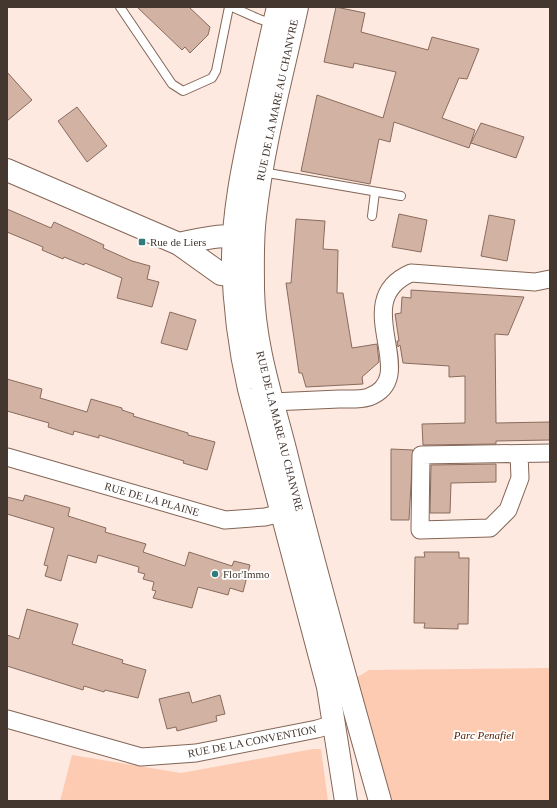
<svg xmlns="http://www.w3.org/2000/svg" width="557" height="808" font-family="'Times New Roman',serif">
	<rect width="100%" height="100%" fill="#fee9e0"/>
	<!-- green -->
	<g fill="#fdcbb2">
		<path d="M 550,668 L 550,801 L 391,801 L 351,681 L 369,670 Z"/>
		<path d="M 313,749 L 321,749 L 328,801 L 60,801 L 72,755 L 181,773 Z"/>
	</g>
	<!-- building -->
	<g fill="#d2b2a2" stroke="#896c5e">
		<path d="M 137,7 L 189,7 L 210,27 L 208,35 L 190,53 L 185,47 L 182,50 Z"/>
		<path d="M 336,7 L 365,13 L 361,32 L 428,50 L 432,37 L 479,49 L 467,79 L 459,78 L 442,118 L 475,130 L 469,148 L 394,122 L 390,142 L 379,139 L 370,184 L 301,171 L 317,95 L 383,118 L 396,72 L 354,63 L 353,68 L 324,62 Z"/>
		<path d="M 7,72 L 32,100 L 7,121 Z"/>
		<path d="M 77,107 L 107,146 L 87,162 L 58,121 Z"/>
		<path d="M 481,123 L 524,137 L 516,158 L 471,143 Z"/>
		<path d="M 7,209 L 51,228 L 54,222 L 104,245 L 103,248 L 132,261 L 150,266 L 147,279 L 159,282 L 152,307 L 117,298 L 122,278 L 85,263 L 84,265 L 64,257 L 63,259 L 42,250 L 43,247 L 7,232 Z"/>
		<path d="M 399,214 L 427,220 L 421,252 L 392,247 Z"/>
		<path d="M 489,215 L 515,220 L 507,261 L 481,256 Z"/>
		<path d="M 296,219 L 325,221 L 323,249 L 338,250 L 337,293 L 343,293 L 352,348 L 377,344 L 379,362 L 362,377 L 363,384 L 306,387 L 302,373 L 299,373 L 286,283 L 291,283 Z"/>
		<path d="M 411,290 L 524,297 L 508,335 L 495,334 L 496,423 L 550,422 L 550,440 L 496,441 L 496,444 L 423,445 L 422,424 L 465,423 L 465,376 L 449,377 L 449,366 L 403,363 L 400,345 L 398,347 L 397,341 L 399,341 L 395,314 L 401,313 L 402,297 L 411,298 Z"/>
		<path d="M 170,312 L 196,320 L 187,350 L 161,343 Z"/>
		<path d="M 7,379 L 42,389 L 40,398 L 87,412 L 91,399 L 122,408 L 122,410 L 134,414 L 133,416 L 188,433 L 188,435 L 215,442 L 207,470 L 183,463 L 184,461 L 99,435 L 99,438 L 74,431 L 73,435 L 48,427 L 49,423 L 7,411 Z"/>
		<path d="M 391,449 L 413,450 L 409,520 L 391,520 Z"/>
		<path d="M 496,464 L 496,482 L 451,483 L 450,513 L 430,513 L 431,465 Z"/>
		<path d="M 25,495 L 70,508 L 68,516 L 106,528 L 105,532 L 146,544 L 143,552 L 185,566 L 189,552 L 232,566 L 234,561 L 250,565 L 243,592 L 230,588 L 228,595 L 198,587 L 192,608 L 153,598 L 156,591 L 152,590 L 154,582 L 143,579 L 145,574 L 138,572 L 139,567 L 98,555 L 96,563 L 68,555 L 61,581 L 45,576 L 48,566 L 44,565 L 54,528 L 7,514 L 7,497 L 23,501 Z"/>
		<path d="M 424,552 L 459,552 L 459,558 L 469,558 L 468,624 L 458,624 L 458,629 L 424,628 L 425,623 L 414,623 L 415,557 L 425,557 Z"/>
		<path d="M 27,609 L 78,624 L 72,644 L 123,660 L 122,663 L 146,670 L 138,698 L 105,690 L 104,692 L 84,686 L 83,690 L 7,666 L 7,635 L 19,639 Z"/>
		<path d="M 189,692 L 192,703 L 220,695 L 225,714 L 216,716 L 217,721 L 177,731 L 176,727 L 167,729 L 159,699 Z"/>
	</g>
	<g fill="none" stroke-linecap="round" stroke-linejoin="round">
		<defs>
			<g id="lane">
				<path d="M 120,7 L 172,84 L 183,91 L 212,78 L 216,71 L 229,7"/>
				<path d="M 232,7 L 259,19 L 274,24"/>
				<path d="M 262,172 L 401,196"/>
				<path d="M 372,216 L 375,192"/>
			</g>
			<g id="street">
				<path d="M 272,402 C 294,401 316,400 339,399 C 348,399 360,400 369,397 C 423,377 346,301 411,273 L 535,282 L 550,279"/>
				<path d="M 519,454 L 520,478 L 508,510 L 490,528 L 420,530 L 421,455 L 550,453"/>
				<path d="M 7,457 L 225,520 L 265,517 L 294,510"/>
				<path d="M 7,719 L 141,757 L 196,753 L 317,729 L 334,724"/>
			</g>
			<g id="secondary">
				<path d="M 278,7 C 269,44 261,82 253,119 C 243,165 233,213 233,260 C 234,304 239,346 249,389 L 328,687 L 346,801"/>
				<path d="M 297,7 C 282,76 263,145 255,216 C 252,240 253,265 253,289 C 254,348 274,404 288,461 C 316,575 348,688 380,801"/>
				<path d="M 7,170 L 179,244 L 221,274 L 243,276"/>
				<path d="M 179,244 C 200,240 223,232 244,239"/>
			</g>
		</defs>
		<!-- lane casing -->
		<use href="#lane" stroke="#836657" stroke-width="10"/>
		<!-- street casing -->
		<use href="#street" stroke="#836657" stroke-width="19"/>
		<!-- secondary casing -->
		<use href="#secondary" stroke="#836657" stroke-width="24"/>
		<!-- lane -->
		<use href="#lane" stroke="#fff" stroke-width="8"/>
		<!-- street -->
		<use href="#street" stroke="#fff" stroke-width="17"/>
		<!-- secondary -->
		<use href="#secondary" stroke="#fff" stroke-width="22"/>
	</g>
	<!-- markers -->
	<g fill="#317b7c" stroke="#fff" stroke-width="1.5">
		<rect x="138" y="238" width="8" height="8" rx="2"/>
		<circle cx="215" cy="574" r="4"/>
	</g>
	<g text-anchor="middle" stroke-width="3.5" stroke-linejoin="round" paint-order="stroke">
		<!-- street labels -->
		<g font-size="11" fill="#443730" stroke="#fff">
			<text transform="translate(277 100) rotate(-78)" y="4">RUE DE LA MARE AU CHANVRE</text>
			<text transform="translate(280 431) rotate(76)" y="4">RUE DE LA MARE AU CHANVRE</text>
			<text transform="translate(152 499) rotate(16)" y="4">RUE DE LA PLAINE</text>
			<text transform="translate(252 741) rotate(-11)" y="4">RUE DE LA CONVENTION</text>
		</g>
		<!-- poi labels -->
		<g font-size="11" fill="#443730" stroke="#fff" text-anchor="start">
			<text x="150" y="246">Rue de Liers</text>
			<text x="223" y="578">Flor'Immo</text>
		</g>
		<!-- park labels -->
		<g font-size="11" font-style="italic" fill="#562202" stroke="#fff">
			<text x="484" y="739">Parc Penafiel</text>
		</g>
	</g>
	<!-- border -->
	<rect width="557" height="808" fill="none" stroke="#443730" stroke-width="16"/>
</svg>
